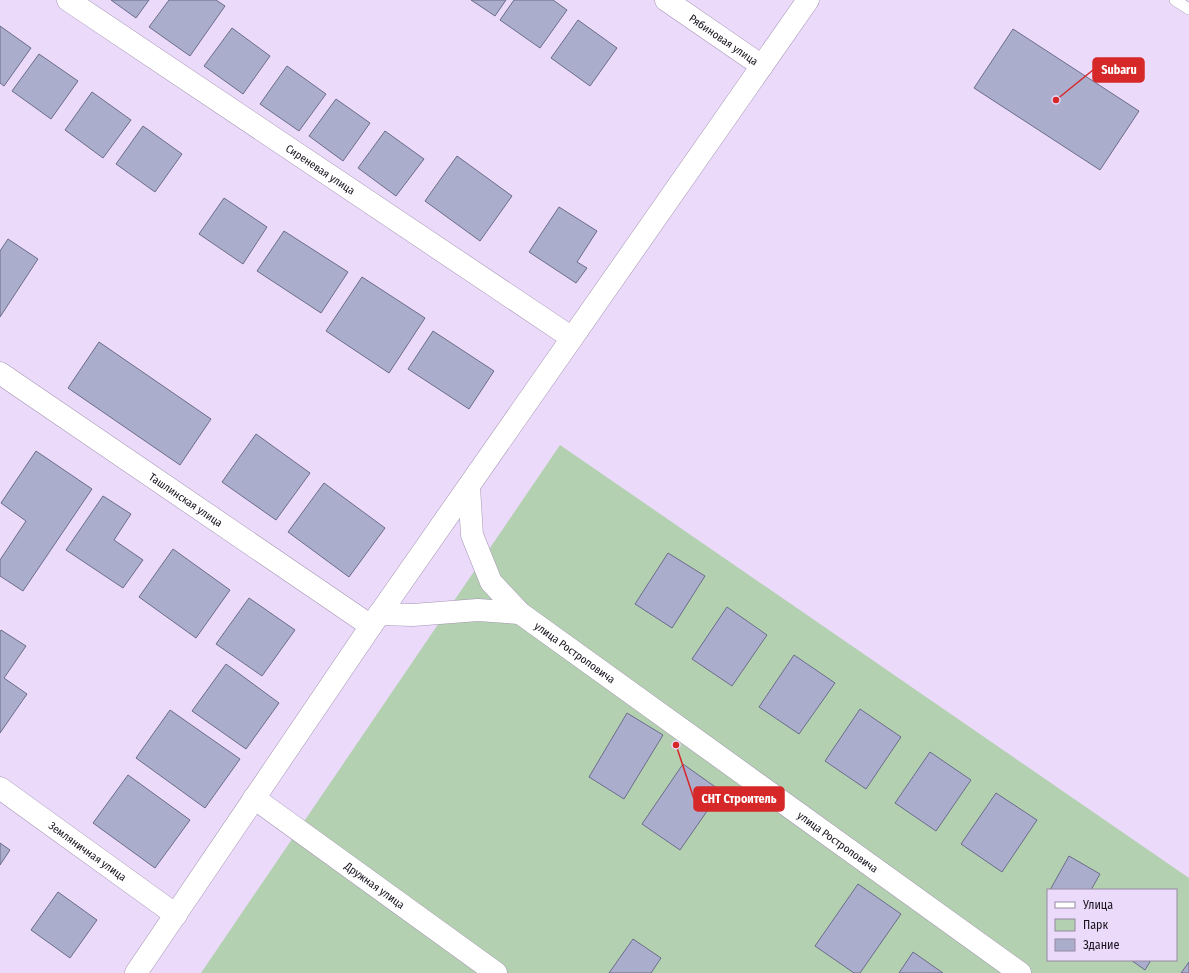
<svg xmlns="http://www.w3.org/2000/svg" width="1189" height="973" font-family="'Fira Sans Condensed',sans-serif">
	<rect width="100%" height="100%" fill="#ebdafa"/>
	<!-- green -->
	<path fill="#b3d0b1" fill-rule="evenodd" d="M 560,445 L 1189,878 L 1189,973 L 201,973 ZM 1048,890 L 1176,890 L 1176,960 L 1048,960 Z"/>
	<!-- building -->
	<g fill="#abadcd" stroke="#6b6c8a">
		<path d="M 111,0 L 149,0 L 136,18 Z"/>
		<path d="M 169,0 L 216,0 L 225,6 L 190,56 L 149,27 Z"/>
		<path d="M 471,0 L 506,0 L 495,16 Z"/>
		<path d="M 514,0 L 553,0 L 567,10 L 540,48 L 500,20 Z"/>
		<path d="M 578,20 L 617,48 L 590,86 L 551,58 Z"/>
		<path d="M 0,26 L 31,48 L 4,86 L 0,83 Z"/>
		<path d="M 232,28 L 270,56 L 243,94 L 204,66 Z"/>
		<path d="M 1013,29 L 1139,111 L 1100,170 L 974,88 Z"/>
		<path d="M 39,54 L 78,81 L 51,119 L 12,91 Z"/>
		<path d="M 287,66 L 326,94 L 299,131 L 260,104 Z"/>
		<path d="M 92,92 L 131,120 L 103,158 L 65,130 Z"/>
		<path d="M 336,99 L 370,123 L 343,161 L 309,136 Z"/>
		<path d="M 143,126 L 182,154 L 155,192 L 116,164 Z"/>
		<path d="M 385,131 L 424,159 L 396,196 L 358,168 Z"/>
		<path d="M 457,156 L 512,196 L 480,241 L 425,201 Z"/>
		<path d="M 224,198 L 267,227 L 243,264 L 199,234 Z"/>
		<path d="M 559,207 L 597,231 L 577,262 L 587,268 L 576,283 L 529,252 Z"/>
		<path d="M 284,231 L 348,272 L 321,313 L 257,271 Z"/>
		<path d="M 8,239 L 38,259 L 0,317 L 0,251 Z"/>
		<path d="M 362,277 L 425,318 L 389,373 L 326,331 Z"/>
		<path d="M 433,331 L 494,371 L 469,409 L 408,369 Z"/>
		<path d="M 99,342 L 211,419 L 180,465 L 68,388 Z"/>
		<path d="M 256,434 L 310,473 L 276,520 L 222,482 Z"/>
		<path d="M 36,451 L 92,489 L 23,591 L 0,576 L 0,560 L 26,521 L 1,503 Z"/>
		<path d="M 324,483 L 385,528 L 349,577 L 288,532 Z"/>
		<path d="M 103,496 L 131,514 L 114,540 L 143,560 L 123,588 L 66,550 Z"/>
		<path d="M 173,549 L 230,590 L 196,638 L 139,597 Z"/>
		<path d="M 668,553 L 705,576 L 672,628 L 635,604 Z"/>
		<path d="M 249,598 L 295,630 L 262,676 L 216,644 Z"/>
		<path d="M 727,607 L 767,635 L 732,686 L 692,659 Z"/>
		<path d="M 1,630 L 26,646 L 4,678 L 27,694 L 0,733 L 0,632 Z"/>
		<path d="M 794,655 L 835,683 L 799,734 L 759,707 Z"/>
		<path d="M 226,664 L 279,703 L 246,749 L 192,711 Z"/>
		<path d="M 860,709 L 901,737 L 866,789 L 825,761 Z"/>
		<path d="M 170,710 L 240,759 L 205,808 L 136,758 Z"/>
		<path d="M 627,713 L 663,735 L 624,799 L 589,777 Z"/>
		<path d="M 930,752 L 971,780 L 936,831 L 895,803 Z"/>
		<path d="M 683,764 L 721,791 L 680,850 L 642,824 Z"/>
		<path d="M 128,775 L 190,820 L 155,868 L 93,823 Z"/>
		<path d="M 996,793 L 1037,820 L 1002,872 L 961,844 Z"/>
		<path d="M 0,843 L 10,850 L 0,865 Z"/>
		<path d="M 1069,856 L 1100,874 L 1091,890 L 1050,890 Z"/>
		<path d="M 858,884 L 901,914 L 860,973 L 854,973 L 815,946 Z"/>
		<path d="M 58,892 L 97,920 L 70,958 L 31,930 Z"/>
		<path d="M 633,939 L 661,958 L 651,973 L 609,973 Z"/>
		<path d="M 913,952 L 943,973 L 899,973 Z"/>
		<path d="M 1131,960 L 1151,960 L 1145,970 Z"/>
		<path d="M 1189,962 L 1189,973 L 1181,973 Z"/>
	</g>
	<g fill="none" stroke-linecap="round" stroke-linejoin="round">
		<defs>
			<path id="service" d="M 1175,0 L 1189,9"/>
			<g id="minor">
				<path id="s1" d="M 68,0 L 572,338"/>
				<path id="s2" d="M 666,0 L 762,66"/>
				<path id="s3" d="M 0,373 L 371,626"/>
				<path id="s4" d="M 469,487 L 472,535 L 491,582 L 520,613 L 1020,973"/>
				<path d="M 379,614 L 413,615 L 478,610 L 520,613"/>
				<path id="s5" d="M 0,788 L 176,915"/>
				<path id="s6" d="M 254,798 L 496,973"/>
				<path d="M 136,973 L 371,626 L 808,0"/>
			</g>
		</defs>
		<!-- service casing -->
		<use href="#service" stroke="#a595b3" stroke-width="12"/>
		<!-- minor casing -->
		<use href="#minor" stroke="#a595b3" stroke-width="23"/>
		<!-- service -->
		<use href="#service" stroke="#fff" stroke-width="11"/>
		<!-- minor -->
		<use href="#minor" stroke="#fff" stroke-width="22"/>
	</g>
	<g text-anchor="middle" stroke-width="4" stroke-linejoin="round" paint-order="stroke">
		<!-- street labels -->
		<g font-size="11" fill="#17111c" stroke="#ebdafa">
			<text dy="4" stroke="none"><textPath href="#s2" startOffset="70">Рябиновая улица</textPath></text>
			<text dy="4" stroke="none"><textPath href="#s1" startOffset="304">Сиреневая улица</textPath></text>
			<text dy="4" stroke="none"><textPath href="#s3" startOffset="225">Ташлинская улица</textPath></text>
			<text dy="4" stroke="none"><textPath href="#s4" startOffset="209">улица Ростроповича</textPath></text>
			<text dy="4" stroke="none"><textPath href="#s4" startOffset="533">улица Ростроповича</textPath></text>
			<text dy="4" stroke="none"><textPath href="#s5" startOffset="108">Земляничная улица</textPath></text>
			<text dy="4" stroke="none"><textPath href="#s6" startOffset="149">Дружная улица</textPath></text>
		</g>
	</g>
	<!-- callouts -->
	<path fill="none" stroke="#d62828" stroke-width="1.5" d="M1056 100L1093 70M676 745L694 799"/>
	<g fill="#d62828" stroke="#ebdafa" stroke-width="1.5">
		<circle cx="1056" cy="100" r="4"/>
		<circle cx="676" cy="745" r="4"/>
	</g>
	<g fill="#d62828" stroke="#d62828" stroke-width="1.5">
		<rect x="1093" y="58" width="51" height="24" rx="4"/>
		<rect x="694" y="787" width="90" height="24" rx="4"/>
	</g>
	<g font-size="12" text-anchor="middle" font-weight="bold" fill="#fff">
		<text x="1119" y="74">Subaru</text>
		<text x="739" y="803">СНТ Строитель</text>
	</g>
	<!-- legend -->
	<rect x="1047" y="889" width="130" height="72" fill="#ebdafa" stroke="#968aa1"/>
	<rect x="1055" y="902" width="20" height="6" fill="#ffffff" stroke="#968aa1"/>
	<text x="1083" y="909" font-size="12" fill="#17111c">Улица</text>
	<rect x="1055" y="919" width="20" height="12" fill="#b3d0b1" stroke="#968aa1"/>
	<text x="1083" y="929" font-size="12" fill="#17111c">Парк</text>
	<rect x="1055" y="939" width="20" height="12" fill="#abadcd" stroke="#968aa1"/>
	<text x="1083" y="949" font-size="12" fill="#17111c">Здание</text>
</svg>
